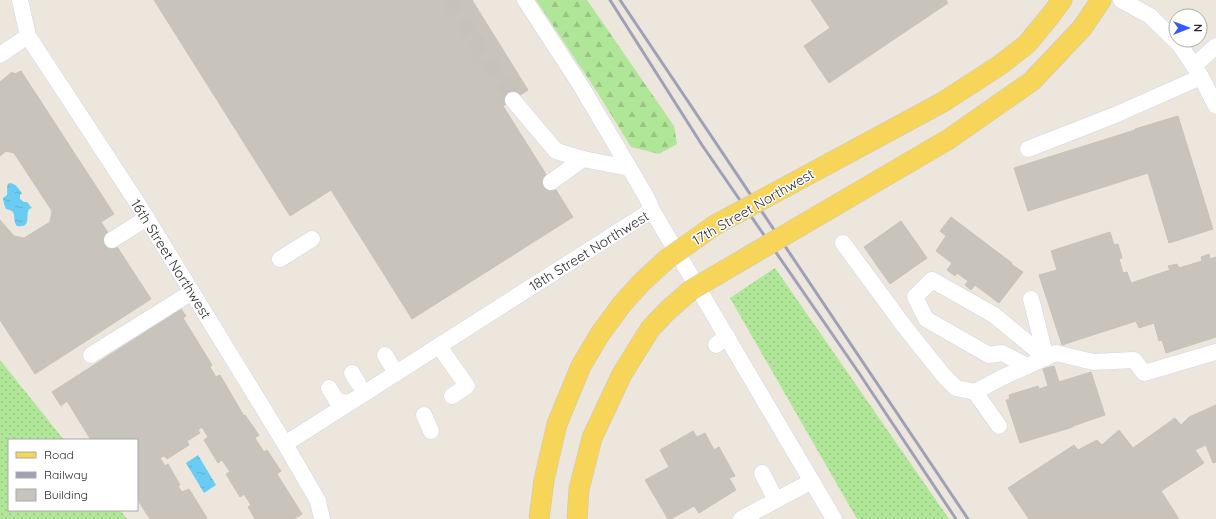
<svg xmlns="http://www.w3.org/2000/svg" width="1216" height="519" font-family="Quicksand,sans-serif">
	<defs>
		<pattern id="grass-dots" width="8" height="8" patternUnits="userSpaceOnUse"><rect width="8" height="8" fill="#b0e697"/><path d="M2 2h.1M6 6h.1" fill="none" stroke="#98c582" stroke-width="1.8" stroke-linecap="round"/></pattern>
		<pattern id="forest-firs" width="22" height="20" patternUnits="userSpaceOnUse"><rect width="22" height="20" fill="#b0e697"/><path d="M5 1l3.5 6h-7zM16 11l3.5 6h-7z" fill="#98c582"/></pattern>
		<pattern id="water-ripples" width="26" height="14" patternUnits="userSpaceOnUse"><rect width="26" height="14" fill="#6bccf3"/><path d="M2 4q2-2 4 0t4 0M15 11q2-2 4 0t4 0" fill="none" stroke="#5dafd0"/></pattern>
	</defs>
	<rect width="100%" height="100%" fill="#ede6dc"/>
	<!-- grass -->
	<g fill="url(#grass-dots)">
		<path d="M 775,268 L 949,519 L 857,519 L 730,298 Z"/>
		<path d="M 0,360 L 64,440 L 9,440 L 9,510 L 120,510 L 127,519 L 0,519 Z"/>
	</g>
	<!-- forest -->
	<path fill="url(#forest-firs)" d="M 536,0 L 587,0 L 674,126 L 677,144 L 659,154 L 631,147 L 599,95 Z"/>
	<!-- water -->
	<g fill="url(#water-ripples)">
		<path d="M 10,183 C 16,184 18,188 22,193 L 20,195 L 20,199 L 24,202 L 27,202 L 32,208 L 29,209 C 25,217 32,228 17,226 C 11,218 19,211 6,209 L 4,204 L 3,198 L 7,195 C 8,191 6,188 8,184 Z"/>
		<path d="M 198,455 L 216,485 L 204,493 L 186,463 Z"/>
	</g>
	<!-- building -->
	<g fill="#c9c4bb" stroke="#c9c2b6">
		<path d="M 154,0 L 472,0 L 528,90 L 503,106 L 573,217 L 412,319 L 331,190 L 290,216 Z"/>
		<path d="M 811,0 L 946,0 L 948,3 L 829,83 L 804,46 L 830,28 Z"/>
		<path d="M 21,71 L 114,214 L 101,222 L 151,299 L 35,374 L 0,320 L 0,220 L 14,236 L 24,238 L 50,222 L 52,211 L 14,153 L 6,151 L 0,156 L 0,82 L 12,72 L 15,74 Z"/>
		<path d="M 1178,116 L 1213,229 L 1169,243 L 1148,173 L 1028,211 L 1014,168 L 1135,130 L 1135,129 Z"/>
		<path d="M 951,217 L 1012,263 L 1011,264 L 1023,272 L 999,303 L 975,285 L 971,290 L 965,285 L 968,281 L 957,273 L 955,276 L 947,270 L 952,263 L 936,251 L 946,236 L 940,231 Z"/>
		<path d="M 901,221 L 927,258 L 890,284 L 864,247 Z"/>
		<path d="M 1110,232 L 1114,245 L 1118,244 L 1122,258 L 1119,259 L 1123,273 L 1127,272 L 1131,283 L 1170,270 L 1168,266 L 1177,264 L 1179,268 L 1202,261 L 1201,257 L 1209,254 L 1210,259 L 1216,257 L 1216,337 L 1166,353 L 1162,340 L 1159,341 L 1154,323 L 1139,328 L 1136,321 L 1062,345 L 1039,275 L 1057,270 L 1051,251 Z"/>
		<path d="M 181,309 L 186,316 L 183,318 L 212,365 L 210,367 L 216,377 L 220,375 L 244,416 L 245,415 L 259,435 L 255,438 L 264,452 L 267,450 L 281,471 L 277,474 L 302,514 L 294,519 L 255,519 L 248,507 L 251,505 L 244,494 L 240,497 L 226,474 L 230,472 L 222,460 L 218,463 L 204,440 L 208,437 L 202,427 L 198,430 L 200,433 L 187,441 L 189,445 L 167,459 L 164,456 L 160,458 L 165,466 L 168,464 L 180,485 L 178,486 L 182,492 L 189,489 L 207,518 L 205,519 L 150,519 L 139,502 L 139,500 L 137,497 L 137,440 L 91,440 L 67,401 L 61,406 L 52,392 Z"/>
		<path d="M 1054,366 L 1059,382 L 1091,372 L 1105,415 L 1073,426 L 1073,427 L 1020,443 L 1006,400 L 1010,399 L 1009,395 L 1038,386 L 1039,389 L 1048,386 L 1043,369 Z"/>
		<path d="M 1216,405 L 1216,462 L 1213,463 L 1206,445 L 1195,450 L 1204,463 L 1161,491 L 1179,519 L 1029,519 L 1008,488 L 1074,445 L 1078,450 L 1097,440 L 1102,445 L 1119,430 L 1133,448 L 1175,418 L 1181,425 L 1189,417 Z"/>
		<path d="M 693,431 L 697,437 L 705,433 L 714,450 L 719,447 L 735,476 L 729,478 L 736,490 L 699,513 L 694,506 L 671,519 L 668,519 L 645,480 L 669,467 L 660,450 Z"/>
	</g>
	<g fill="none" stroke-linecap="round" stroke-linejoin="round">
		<!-- minor-tunnel -->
		<path stroke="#c6c1b9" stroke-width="16" stroke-dasharray="16 8" stroke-linecap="butt" d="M 449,0 L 513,100"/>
		<defs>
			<g id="minor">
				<path d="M 20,0 L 28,36 L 138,204 L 285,444 L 318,501 L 322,519"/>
				<path d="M 525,0 L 581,86 L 647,198 L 652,210"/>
				<path d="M 1121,0 L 1150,16 L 1179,44 L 1200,75 L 1216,106"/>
				<path d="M 0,55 L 28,36"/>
				<path d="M 1194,66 L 1216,46"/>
				<path d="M 513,100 L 556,151 L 583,159 L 629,168"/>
				<path d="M 1028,149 L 1115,115 L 1201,77"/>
				<path d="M 551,182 L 583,159"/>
				<path d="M 112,240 L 147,218"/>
				<path d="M 843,243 L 904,326 L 944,376 L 956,388 L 975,392"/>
				<path d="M 280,259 L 312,239"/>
				<path d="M 1031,299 L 1046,358"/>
				<path d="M 716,345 L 727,336"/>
				<path d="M 439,346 L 467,386 L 452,396"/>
				<path d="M 91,355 L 192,292"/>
				<path d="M 385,355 L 396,373"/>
				<path d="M 1027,366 L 1002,353 L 989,355 L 926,319 L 915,297 L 932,280 L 994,315 L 1046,358"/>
				<path d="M 352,373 L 358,383"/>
				<path d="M 329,388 L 337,401 L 349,403"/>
				<path d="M 424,415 L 431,431"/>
				<path d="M 999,426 L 975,392 L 1001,378 L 1056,353 L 1093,362 L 1134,360 L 1144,373 L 1216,352"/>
				<path d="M 285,444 L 652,210 L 834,519"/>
				<path d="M 762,473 L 776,500"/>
				<path d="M 741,519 L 812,481"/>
			</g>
			<g id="major">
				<path d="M 1050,16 L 1062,0"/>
				<path d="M 1082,28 L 1101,0"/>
			</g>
		</defs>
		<!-- minor casing -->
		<use href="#minor" stroke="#d1d4e4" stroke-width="17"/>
		<!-- major casing -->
		<use href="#major" stroke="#c8c8c8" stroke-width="21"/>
		<!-- minor -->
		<use href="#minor" stroke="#fff" stroke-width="16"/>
		<!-- major -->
		<use href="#major" stroke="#f6d559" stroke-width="20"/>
		<!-- rail -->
		<g stroke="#9fa1b6" stroke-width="3">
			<path d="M 610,0 L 702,145 L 859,373 L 956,519"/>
			<path d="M 620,0 L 968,519"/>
		</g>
		<defs>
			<g id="major-bridge">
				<path d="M 539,519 L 544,480 L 557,424 L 581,366 L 600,334 L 622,304 L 642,282 L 667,259 L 715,225 L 943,102 L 1000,65 L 1027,44 L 1050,16"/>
				<path d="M 577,519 L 579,489 L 592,438 L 622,374 L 650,329 L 667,311 L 691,290 L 949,139 L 1032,81 L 1082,28"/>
			</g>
		</defs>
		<!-- major-bridge casing -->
		<use href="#major-bridge" stroke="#c8c8c8" stroke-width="21" stroke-linecap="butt"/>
		<!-- major-bridge -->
		<use href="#major-bridge" stroke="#f6d559" stroke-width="20"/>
	</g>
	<g text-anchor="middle" stroke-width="3" stroke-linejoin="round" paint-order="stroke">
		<!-- street labels -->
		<g font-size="14" fill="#2b2b2b" stroke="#fff">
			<text transform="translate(753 207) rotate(-30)" y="5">17th Street Northwest</text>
			<text transform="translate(589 251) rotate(-32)" y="5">18th Street Northwest</text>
			<text transform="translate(171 259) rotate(58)" y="5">16th Street Northwest</text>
		</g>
	</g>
	<!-- legend -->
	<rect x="8" y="439" width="130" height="72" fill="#ffffff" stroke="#aaaaaa"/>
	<rect x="16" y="452" width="20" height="6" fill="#f6d559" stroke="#aaaaaa"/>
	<text x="44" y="459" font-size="12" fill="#2b2b2b">Road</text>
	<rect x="16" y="472" width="20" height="6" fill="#9fa1b6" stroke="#aaaaaa"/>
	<text x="44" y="479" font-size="12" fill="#2b2b2b">Railway</text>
	<rect x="16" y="489" width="20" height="12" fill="#c9c4bb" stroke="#aaaaaa"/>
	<text x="44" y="499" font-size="12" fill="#2b2b2b">Building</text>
	<!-- north arrow -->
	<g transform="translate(1188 28) rotate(90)"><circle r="19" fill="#ffffff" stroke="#aaaaaa"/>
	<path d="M0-3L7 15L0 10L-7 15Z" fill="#3758ff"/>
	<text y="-6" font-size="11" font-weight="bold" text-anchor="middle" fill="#2b2b2b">N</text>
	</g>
</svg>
